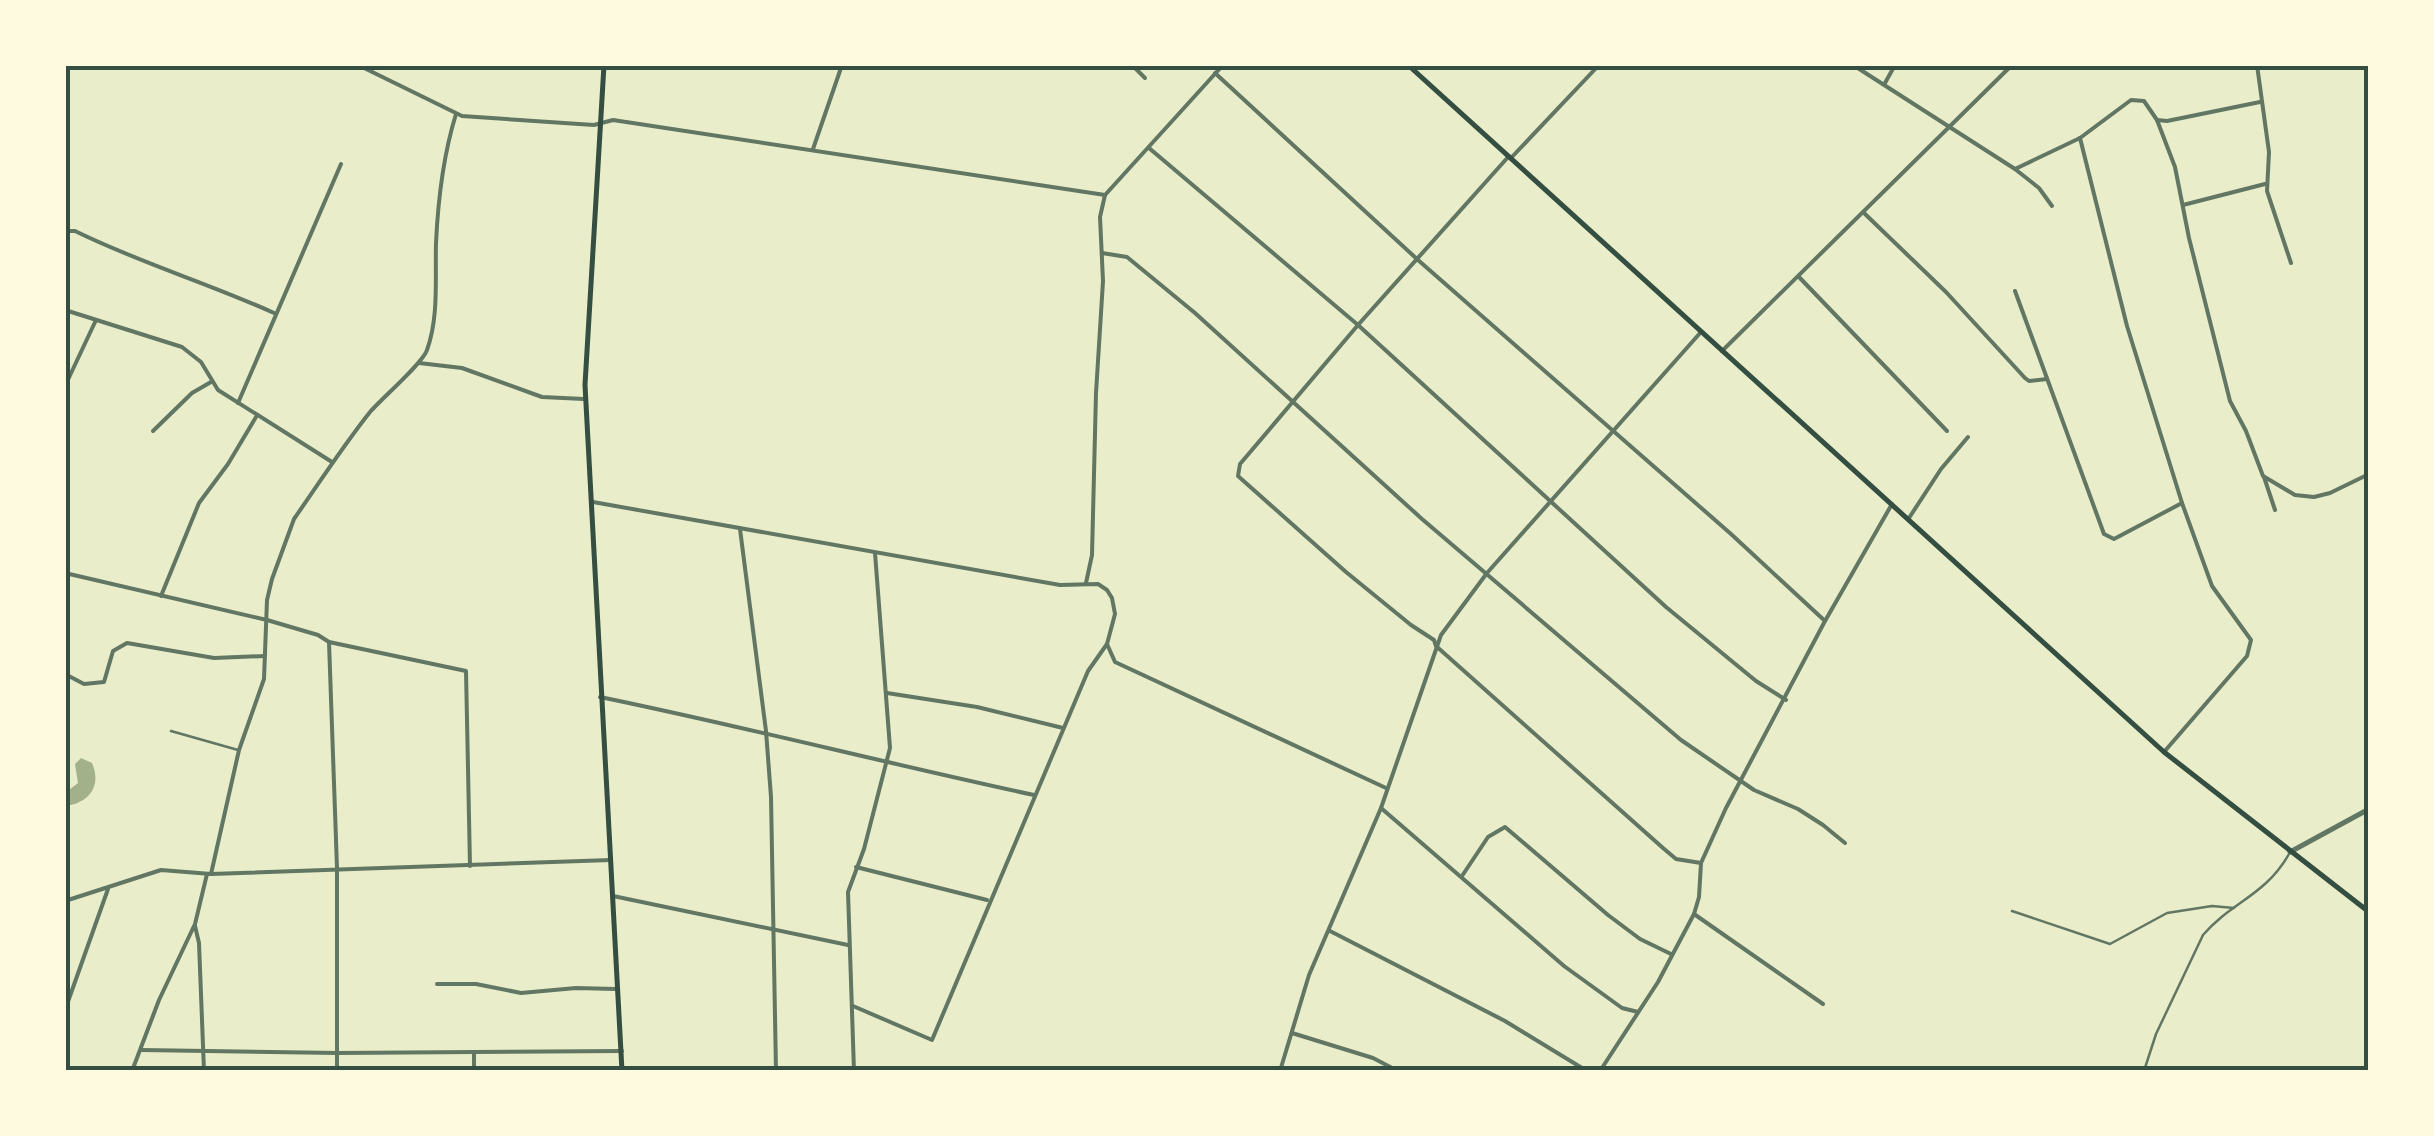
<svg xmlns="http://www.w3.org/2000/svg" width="2434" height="1136" font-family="Cabin,sans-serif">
	<rect width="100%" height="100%" fill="#e9edc9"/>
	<!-- water -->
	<path fill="#a3b18a" d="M 81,758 L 92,763 C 102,786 89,803 65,806 L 65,793 L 78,783 L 75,764 Z"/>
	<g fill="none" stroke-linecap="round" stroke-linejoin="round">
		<!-- service -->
		<g stroke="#617663" stroke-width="2.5">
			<path d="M 171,731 L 238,750"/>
			<path d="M 2012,911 L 2110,944 L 2167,913 L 2212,906 L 2234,908"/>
			<path d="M 2144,1071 L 2156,1034 L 2203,935 C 2231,902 2265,896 2289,854"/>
		</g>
		<!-- minor -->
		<g stroke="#617663" stroke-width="4">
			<path d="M 358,65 L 462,116 L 594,125 L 613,120 L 1105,195"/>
			<path d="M 1132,65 L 1145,78"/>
			<path d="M 1853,65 L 2015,169 L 2039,188 L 2052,206"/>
			<path d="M 2257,65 L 2269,152 L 2267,191 L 2291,263"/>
			<path d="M 1215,73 L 1418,260 L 1731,534 L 1825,621"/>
			<path d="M 1885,83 L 1895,65"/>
			<path d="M 2157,120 L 2175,167 L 2189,238 L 2230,401 L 2246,431 L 2263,476 L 2295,495 L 2314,497 L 2330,493 L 2369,474"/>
			<path d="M 2080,138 L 2127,326 L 2182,503 L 2212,586 L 2251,640 L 2247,656 L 2164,752"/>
			<path d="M 1149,148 L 1358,325 L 1666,607 L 1756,681 L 1786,700"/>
			<path d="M 813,149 L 842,65"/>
			<path d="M 1509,156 L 1358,325 L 1240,464 L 1238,476 L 1346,572 L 1411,625 L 1434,640 L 1436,646 L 1663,848 L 1676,859 L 1701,863"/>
			<path d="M 1511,158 L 1599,65"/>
			<path d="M 2015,169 L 2080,138 L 2131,100 L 2144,101 L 2157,120 L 2167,121 L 2260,102"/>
			<path d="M 2183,205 L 2265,184"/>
			<path d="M 1864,213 L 1946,292 L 2025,378 L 2029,381 L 2047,379"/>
			<path d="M 65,231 L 75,231 C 140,263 208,283 274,313"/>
			<path d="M 1102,253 L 1127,257 L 1195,313 L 1422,519 L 1681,740 L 1754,790 L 1798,809 L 1823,825 L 1845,843"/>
			<path d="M 1799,277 L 1947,431"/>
			<path d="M 2015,291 L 2104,534 L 2114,539 L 2182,503"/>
			<path d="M 65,310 L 182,347 L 201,362 L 218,390 L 332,462"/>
			<path d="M 1722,351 L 2012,65"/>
			<path d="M 419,363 L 462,368 L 542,397 L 584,399"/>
			<path d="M 65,386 L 96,320"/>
			<path d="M 238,403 L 341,164"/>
			<path d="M 153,431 L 192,393 L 211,382"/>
			<path d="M 2264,477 L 2275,510"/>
			<path d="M 593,502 L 1060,585 L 1098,584 L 1107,590 L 1112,598 L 1115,614 L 1107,644 L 1115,662 L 1386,788"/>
			<path d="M 1909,518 L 1941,469 L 1968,437"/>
			<path d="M 740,529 L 766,731 L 771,797 L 776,1071"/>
			<path d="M 65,573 L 267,620 L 318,635 L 329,642 L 337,868 L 337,1071"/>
			<path d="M 1086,583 L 1092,555 L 1096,393 L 1103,281 L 1100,217 L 1105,195 L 1223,65"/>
			<path d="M 161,596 L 199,503 L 228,464 L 256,417"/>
			<path d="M 329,642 L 466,671 L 470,866"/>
			<path d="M 65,674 L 84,684 L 104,682 L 113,651 L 127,643 L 214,658 L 265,656"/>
			<path d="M 887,693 L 977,707 L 1063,728"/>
			<path d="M 600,697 C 746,727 889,764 1034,795"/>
			<path d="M 1381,808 L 1564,966 L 1622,1008 L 1638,1012"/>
			<path d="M 856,867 L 987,900"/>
			<path d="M 211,874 L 239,750 L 264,679 L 267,600 L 272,579 L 294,519 C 319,483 343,446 370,412 C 382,398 423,363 427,350 C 439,317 435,278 436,243 C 438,200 443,156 456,114"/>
			<path d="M 1462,876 L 1488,837 L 1505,827 L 1608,915 L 1640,939 L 1671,954"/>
			<path d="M 613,896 L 848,945"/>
			<path d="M 65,901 L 161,870 L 211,874 L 611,860"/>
			<path d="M 1694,914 L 1823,1004"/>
			<path d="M 195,926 L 199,943 L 204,1071"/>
			<path d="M 1330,931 L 1505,1021 L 1587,1071"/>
			<path d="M 437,984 L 476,984 L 521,993 L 576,988 L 616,989"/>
			<path d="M 853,1006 L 932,1040 L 1088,671 L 1107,644"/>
			<path d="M 65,1010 L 108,889"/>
			<path d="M 1292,1033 L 1373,1058 L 1398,1071"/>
			<path d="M 141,1050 L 337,1053 L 622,1051"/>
			<path d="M 132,1071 L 159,1000 L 195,924 L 207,874"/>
			<path d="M 474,1071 L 474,1053"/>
			<path d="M 854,1071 L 848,892 L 864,849 L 890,748 L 875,553"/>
			<path d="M 1280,1071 L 1309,975 L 1381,808 L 1441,635 L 1487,573 L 1701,332"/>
			<path d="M 1600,1071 L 1658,982 L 1694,914 L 1699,897 L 1701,863 L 1726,808 L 1825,621 L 1892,504"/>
		</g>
		<!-- tertiary -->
		<path stroke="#617663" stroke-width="5" d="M 2290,852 L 2369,809"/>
		<!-- secondary -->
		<g stroke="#344e41" stroke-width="5">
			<path d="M 604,65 L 585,385 L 622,1071"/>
			<path d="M 1408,65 L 2164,752 L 2369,912"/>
		</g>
	</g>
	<!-- border -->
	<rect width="2434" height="1136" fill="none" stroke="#fefae0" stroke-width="135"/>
	<rect x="68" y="68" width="2298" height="1000" fill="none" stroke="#344e41" stroke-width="4"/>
</svg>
